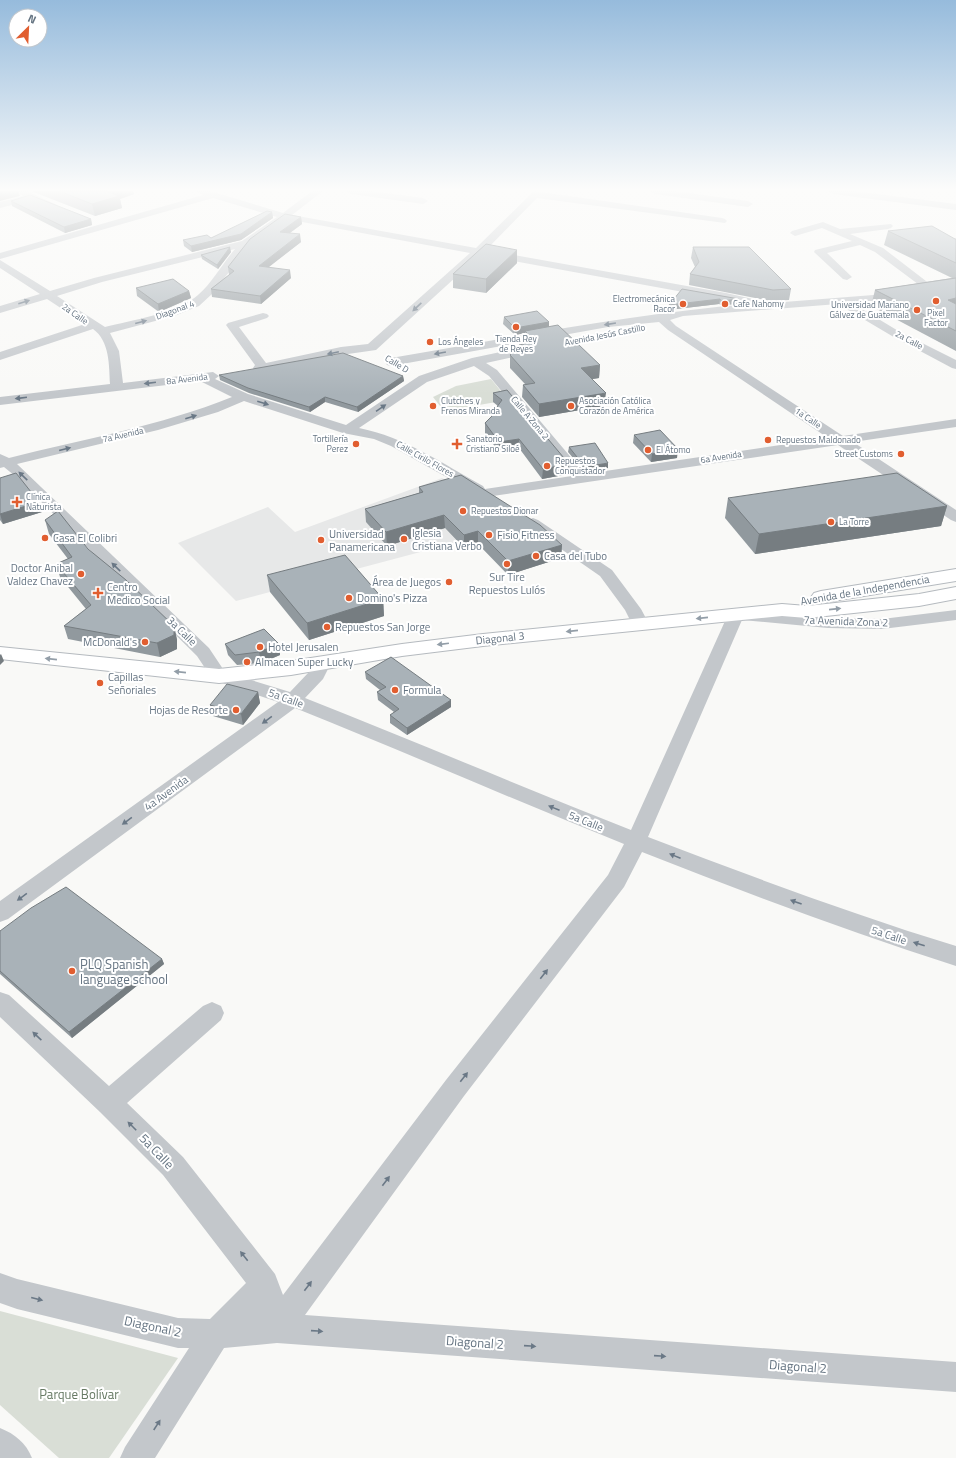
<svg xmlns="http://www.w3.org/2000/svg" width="956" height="1458" font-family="'Titillium Web',sans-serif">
	<rect width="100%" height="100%" fill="#f9f9f7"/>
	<!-- built -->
	<path fill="#e7e8e8" d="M 442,478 L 461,488 L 419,501 L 458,542 L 236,601 L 178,543 L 268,507 L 295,532 Z"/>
	<!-- green -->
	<g fill="#d9ded6">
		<path d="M 491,379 L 508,400 L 444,411 L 433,397 L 456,386 Z"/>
		<path d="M 0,1311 L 178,1358 L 109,1458 L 59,1458 L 0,1405 Z"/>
	</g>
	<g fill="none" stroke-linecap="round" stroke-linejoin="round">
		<defs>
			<g id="secondary">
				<path d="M 956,569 L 956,581 L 821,603 L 814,601 L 811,597 L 814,593 L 821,591 Z"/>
				<path d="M 956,587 L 956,599 L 919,606 L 807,618 L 782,616 L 483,646 L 402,656 L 291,675 L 219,683 L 0,659 L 0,647 L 219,669 L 291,661 L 402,644 L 483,634 L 782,604 L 807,606 L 919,594 Z"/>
			</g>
		</defs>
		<!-- secondary casing -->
		<use href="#secondary" stroke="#b5babf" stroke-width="2"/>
		<!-- street -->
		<g fill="#c3c7cb" fill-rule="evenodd">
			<path d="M 14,191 L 27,191 L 57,205 L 52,208 L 32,200 L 0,208 L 0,202 L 23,196 Z"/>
			<path d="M 195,191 L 210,191 L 283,213 L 312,191 L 323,191 L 292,215 L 476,248 L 534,191 L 722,218 L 725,219 L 727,221 L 725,223 L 537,198 L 486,250 L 726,293 L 771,303 L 899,293 L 904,296 L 903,298 L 852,303 L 900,332 L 956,360 L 956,369 L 952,368 L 892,336 L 838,304 L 683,316 L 670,320 L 676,326 L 843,436 L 956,419 L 956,427 L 853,442 L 956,510 L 956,522 L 951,520 L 838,445 L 486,497 L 473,492 L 391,446 L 374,439 L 343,433 L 244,401 L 218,412 L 158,430 L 17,464 L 209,648 L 225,672 L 290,692 L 309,672 L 316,659 L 322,657 L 328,659 L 331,663 L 323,679 L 305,698 C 414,741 522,787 631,830 L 730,610 L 736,609 L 828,618 L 882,619 L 956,610 L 956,620 L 882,629 L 828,628 L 742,620 L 648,837 C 750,876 852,914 956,946 L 956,966 C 850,932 746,893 642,852 L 624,887 L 464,1096 L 305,1315 L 956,1362 L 956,1392 L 277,1343 L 224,1348 L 155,1458 L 120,1458 L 125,1447 L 189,1348 L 178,1348 L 17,1309 L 0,1303 L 0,1273 L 17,1279 L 178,1318 L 210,1319 L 246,1283 L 163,1175 L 100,1112 L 0,1017 L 0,992 L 9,995 L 109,1086 L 203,1006 L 212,1002 L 221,1006 L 224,1013 L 221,1020 L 127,1103 L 183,1157 L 275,1274 L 283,1295 L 446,1080 L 608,875 L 624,844 C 514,800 405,752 295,708 L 8,919 L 0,922 L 0,901 L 278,702 L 213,680 L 197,656 L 15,476 L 4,467 L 0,468 L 0,454 L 9,458 C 84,439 160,426 232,397 L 200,381 L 0,405 L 0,397 L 110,384 C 109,366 110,341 93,329 L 0,360 L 0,352 L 85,324 L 47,299 L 0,313 L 0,306 L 40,294 L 0,268 L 0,260 L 50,291 L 94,278 L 242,241 L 277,217 L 213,198 L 0,259 L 0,253 L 203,195 ZM 286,219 L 470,253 L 368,344 L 341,347 L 266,363 L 239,327 L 267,318 L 269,316 L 267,314 L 263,313 L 228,323 L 226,325 L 255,365 L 253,368 L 255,371 L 259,372 L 341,355 L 376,350 L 480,255 L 749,304 C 629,314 510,338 391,358 L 387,359 L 385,362 L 387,365 L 391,366 L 608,327 L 659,322 L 668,330 L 828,438 L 585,474 L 497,370 L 486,363 L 523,355 L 525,352 L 519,348 L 472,358 L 419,376 L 346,425 L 248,394 L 215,379 L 219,376 L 213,372 L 123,383 L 119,351 L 110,333 L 174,316 L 199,306 L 212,294 L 250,245 ZM 235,249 C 222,264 213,282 198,295 C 180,312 130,321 105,327 L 57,296 L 102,282 ZM 474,366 L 489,376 L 572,476 L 485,489 L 483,486 C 443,464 405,437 359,428 L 427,382 Z"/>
			<path d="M 346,191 L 371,191 L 423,198 L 428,201 L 423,204 L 351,194 Z"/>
			<path d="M 650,191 L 674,191 L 748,201 L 753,204 L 748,207 L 655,194 Z"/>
			<path d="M 828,191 L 854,191 L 956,204 L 956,210 L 833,194 Z"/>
			<path d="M 823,222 L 840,229 L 891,224 L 893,226 L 891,228 L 888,229 L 850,234 L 883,248 L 939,291 L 938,293 L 930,293 L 875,252 L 860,245 L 827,253 L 852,277 L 847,280 L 843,279 L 814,252 L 815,250 L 852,241 L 822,228 L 795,236 L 790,233 L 792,231 Z"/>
			<path d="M 533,518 L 538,520 L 612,570 L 641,609 L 649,624 L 646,628 L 640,629 L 634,628 L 625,610 L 600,576 L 528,526 L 525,523 L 528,520 Z"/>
			<path d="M 0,1428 C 15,1434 26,1443 32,1458 L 0,1458 Z"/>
		</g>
		<!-- secondary -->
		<use href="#secondary" fill="#fff" fill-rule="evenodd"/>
	</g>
	<!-- wall -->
	<g fill="#91999e">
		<path d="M 31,191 L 133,191 L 134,194 L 120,199 L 122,208 L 95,216 Z"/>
		<path d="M 11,201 L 91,219 L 92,225 L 65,233 L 12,206 Z"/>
		<path d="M 272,212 L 273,218 L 241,240 L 192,252 L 184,246 L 183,240 L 211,238 Z"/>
		<path d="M 301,217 L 302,224 L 290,233 L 301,242 L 268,267 L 291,278 L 261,304 L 212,297 L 211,289 L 229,275 L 228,267 Z"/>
		<path d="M 888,231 L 956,239 L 956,351 L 871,306 L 875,290 L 952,278 L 884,245 Z"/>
		<path d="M 693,247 L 791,289 L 789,300 L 771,301 L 689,285 L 690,274 L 695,267 L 691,258 Z"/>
		<path d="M 231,252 L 218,269 L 202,259 L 201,255 Z"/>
		<path d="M 517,263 L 486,293 L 453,288 L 453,274 Z"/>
		<path d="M 136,288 L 189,291 L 191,298 L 159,312 L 137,296 Z"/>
		<path d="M 682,289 L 738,304 L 721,305 L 719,304 L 668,310 L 669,305 Z"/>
		<path d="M 504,317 L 549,322 L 549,327 L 600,365 L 599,378 L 592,379 L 604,406 L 539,417 L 522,397 L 523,385 L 525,384 L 510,368 L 510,355 L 525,343 L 525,333 L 515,335 L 503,324 Z"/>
		<path d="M 219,375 L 403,376 L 404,381 L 358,412 L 325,402 L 310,412 L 249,393 L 220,380 Z"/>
		<path d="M 507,390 L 569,474 L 542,479 L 519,448 L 499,452 L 485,433 L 485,423 L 491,417 L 491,415 L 498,406 L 493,402 L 493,393 Z"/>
		<path d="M 634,435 L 677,458 L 651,462 L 633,443 Z"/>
		<path d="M 569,447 L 608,468 L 585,472 L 568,452 Z"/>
		<path d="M 0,478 L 39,502 L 42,512 L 3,524 L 0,520 Z"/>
		<path d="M 419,487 L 562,545 L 561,558 L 508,575 L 478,544 L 464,548 L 445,528 L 387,546 L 366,522 L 365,509 L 419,493 Z"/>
		<path d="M 728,498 L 947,506 L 941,526 L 755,554 L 725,518 Z"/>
		<path d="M 45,520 L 88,549 L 174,626 L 177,640 L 177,649 L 160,657 L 68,639 L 64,626 L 86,609 L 60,577 L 56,564 L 68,559 L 49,534 Z"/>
		<path d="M 267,575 L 383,599 L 384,616 L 309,640 L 270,592 Z"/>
		<path d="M 225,644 L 279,644 L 280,655 L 261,663 L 237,665 L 228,655 Z"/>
		<path d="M 365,672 L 451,700 L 451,707 L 407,735 L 390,723 L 390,715 L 394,712 L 378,700 L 377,692 L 380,690 L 366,679 Z"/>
		<path d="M 258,692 L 260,703 L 243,725 L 213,716 L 210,705 Z"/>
		<path d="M 0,931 L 162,959 L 164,964 L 72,1038 L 0,974 Z"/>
	</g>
	<!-- shaded-wall -->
	<g fill="#767d81">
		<path d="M 0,191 L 18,191 L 20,196 L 0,201 Z"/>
		<path d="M 106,191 L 133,191 L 134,194 L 120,199 L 122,208 L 95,216 L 92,204 Z"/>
		<path d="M 272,212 L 273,218 L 241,240 L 192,252 L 191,246 L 241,234 Z"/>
		<path d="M 301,217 L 302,224 L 281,239 L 280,232 Z"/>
		<path d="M 91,219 L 92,225 L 65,233 L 64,227 Z"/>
		<path d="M 300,234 L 301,242 L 260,274 L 259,266 Z"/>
		<path d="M 230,247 L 231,252 L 218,269 L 217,265 Z"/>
		<path d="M 517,250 L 517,263 L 486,293 L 486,279 Z"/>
		<path d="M 290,270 L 291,278 L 261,304 L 260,296 Z"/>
		<path d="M 189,291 L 191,298 L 159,312 L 158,304 Z"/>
		<path d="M 956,298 L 956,313 L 948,300 Z"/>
		<path d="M 720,299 L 719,304 L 668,310 L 669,305 Z"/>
		<path d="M 739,299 L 738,304 L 721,305 L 721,301 Z"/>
		<path d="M 549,322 L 549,329 L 525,331 L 525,333 L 515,335 L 515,328 Z"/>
		<path d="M 600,365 L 599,378 L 580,381 L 581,368 Z"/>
		<path d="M 403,376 L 404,381 L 358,412 L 357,407 Z"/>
		<path d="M 606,393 L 604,406 L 539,417 L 539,404 Z"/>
		<path d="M 325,397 L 325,402 L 310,412 L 309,407 Z"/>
		<path d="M 519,439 L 519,448 L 499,452 L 499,442 Z"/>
		<path d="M 678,449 L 677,458 L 651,462 L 652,454 Z"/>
		<path d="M 608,463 L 608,468 L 585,472 L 585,467 Z"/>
		<path d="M 569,464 L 569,474 L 542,479 L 543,469 Z"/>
		<path d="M 39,502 L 42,512 L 3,524 L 0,514 Z"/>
		<path d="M 947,506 L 941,526 L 755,554 L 759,534 Z"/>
		<path d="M 444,515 L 445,528 L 387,546 L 386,532 Z"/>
		<path d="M 478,531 L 478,544 L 464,548 L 464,535 Z"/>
		<path d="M 562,545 L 561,558 L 508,575 L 508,561 Z"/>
		<path d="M 383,599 L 384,616 L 309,640 L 307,623 Z"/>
		<path d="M 174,626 L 177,640 L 177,649 L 160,657 L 157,643 Z"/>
		<path d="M 279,644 L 280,655 L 261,663 L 259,652 Z"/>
		<path d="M 1,654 L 4,661 L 0,665 L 0,655 Z"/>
		<path d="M 258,692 L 260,703 L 243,725 L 241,714 Z"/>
		<path d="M 451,700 L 451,707 L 407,735 L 407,728 Z"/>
		<path d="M 162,959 L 164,964 L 72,1038 L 69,1032 Z"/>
	</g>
	<!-- building -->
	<g fill="#a9b2b8" stroke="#767d81">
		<path d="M 59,191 L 106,191 L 119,196 L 92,204 Z"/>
		<path d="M 30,195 L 91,219 L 64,227 L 11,201 Z"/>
		<path d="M 267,211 L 272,212 L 241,234 L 191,246 L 183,240 L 207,235 L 211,238 Z"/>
		<path d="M 285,214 L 301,217 L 280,232 L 300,234 L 259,266 L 290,270 L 260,296 L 211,289 L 234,271 L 228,267 L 250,239 Z"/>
		<path d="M 932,226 L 955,239 L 956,239 L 956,263 L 888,231 Z"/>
		<path d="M 486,244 L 517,250 L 486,279 L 453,274 Z"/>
		<path d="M 230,247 L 217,265 L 201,255 Z"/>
		<path d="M 693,247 L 749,247 L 791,289 L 773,290 L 690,274 L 699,262 Z"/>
		<path d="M 956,278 L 956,298 L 948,300 L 956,304 L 956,331 L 875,290 Z"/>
		<path d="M 173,279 L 189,291 L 158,304 L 136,288 Z"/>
		<path d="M 682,289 L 739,299 L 721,301 L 720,299 L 669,305 Z"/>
		<path d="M 537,311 L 549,322 L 515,328 L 504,317 Z"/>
		<path d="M 558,325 L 600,365 L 581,368 L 606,393 L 539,404 L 523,385 L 535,383 L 510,355 L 519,345 L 524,344 L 527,340 L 525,338 L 528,334 L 525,331 Z"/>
		<path d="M 343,353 L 403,376 L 357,407 L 325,397 L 309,407 L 248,388 L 219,375 Z"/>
		<path d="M 507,390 L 569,464 L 543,469 L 519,439 L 499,442 L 485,423 L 493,415 L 491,415 L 502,400 L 493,393 Z"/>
		<path d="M 660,430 L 678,449 L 652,454 L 634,435 Z"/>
		<path d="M 595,443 L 608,463 L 585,467 L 569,447 Z"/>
		<path d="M 16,473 L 39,502 L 0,514 L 0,478 Z"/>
		<path d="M 897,473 L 947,506 L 759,534 L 728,498 Z"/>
		<path d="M 461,475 L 540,525 L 562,545 L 508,561 L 478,531 L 464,535 L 444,515 L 386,532 L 365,509 L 423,492 L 419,487 Z"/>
		<path d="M 58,511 L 88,549 L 126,580 L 174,626 L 174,635 L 157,643 L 64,626 L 91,605 L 56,564 L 72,557 L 45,520 Z"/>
		<path d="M 345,555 L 383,599 L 307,623 L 267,575 Z"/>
		<path d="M 264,629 L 279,644 L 259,652 L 235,655 L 225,644 Z"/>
		<path d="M 391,657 L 451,700 L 407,728 L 390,715 L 399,709 L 377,692 L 386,687 L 365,672 Z"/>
		<path d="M 227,684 L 258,692 L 241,714 L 210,705 Z"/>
		<path d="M 66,887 L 162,959 L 69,1032 L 0,971 L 0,931 L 31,908 Z"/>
	</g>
	<!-- one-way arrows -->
	<defs><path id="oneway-solid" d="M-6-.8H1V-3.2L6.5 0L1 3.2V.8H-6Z"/></defs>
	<g fill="#6a7886">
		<use href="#oneway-solid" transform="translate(24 302) rotate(-18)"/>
		<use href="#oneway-solid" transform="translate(417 307) rotate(137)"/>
		<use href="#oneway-solid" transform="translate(141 322) rotate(-15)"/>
		<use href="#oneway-solid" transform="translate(610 324) rotate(171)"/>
		<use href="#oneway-solid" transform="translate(333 353) rotate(168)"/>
		<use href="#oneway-solid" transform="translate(440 353) rotate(170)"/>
		<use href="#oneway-solid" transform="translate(150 383) rotate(173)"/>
		<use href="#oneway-solid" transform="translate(21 398) rotate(173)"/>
		<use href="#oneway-solid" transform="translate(263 403) rotate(17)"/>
		<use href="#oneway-solid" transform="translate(381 408) rotate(-34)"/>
		<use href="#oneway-solid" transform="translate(191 417) rotate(-18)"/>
		<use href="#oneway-solid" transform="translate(65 449) rotate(-14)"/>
		<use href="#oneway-solid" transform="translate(23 476) rotate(-136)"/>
		<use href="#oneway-solid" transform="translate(116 567) rotate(-136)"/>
		<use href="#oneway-solid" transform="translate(267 720) rotate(144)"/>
		<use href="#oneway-solid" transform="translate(554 808) rotate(-158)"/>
		<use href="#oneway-solid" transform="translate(127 821) rotate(144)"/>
		<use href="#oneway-solid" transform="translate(675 856) rotate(-158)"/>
		<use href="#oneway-solid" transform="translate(22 897) rotate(144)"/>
		<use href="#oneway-solid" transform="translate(796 902) rotate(-160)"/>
		<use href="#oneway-solid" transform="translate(919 944) rotate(-162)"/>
		<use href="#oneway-solid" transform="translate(544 974) rotate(-52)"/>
		<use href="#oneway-solid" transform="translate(37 1036) rotate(-137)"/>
		<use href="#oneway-solid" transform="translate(464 1077) rotate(-52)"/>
		<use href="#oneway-solid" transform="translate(132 1126) rotate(-135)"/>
		<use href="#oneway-solid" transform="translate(386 1181) rotate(-53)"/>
		<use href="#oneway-solid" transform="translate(244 1256) rotate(-128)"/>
		<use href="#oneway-solid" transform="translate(308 1286) rotate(-53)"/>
		<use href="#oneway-solid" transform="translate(37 1299) rotate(14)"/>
		<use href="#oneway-solid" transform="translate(317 1331) rotate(4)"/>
		<use href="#oneway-solid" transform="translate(530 1346) rotate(4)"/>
		<use href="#oneway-solid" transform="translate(660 1356) rotate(4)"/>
		<use href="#oneway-solid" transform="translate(157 1425) rotate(-57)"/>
	</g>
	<g fill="#939ea8">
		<use href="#oneway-solid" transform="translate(835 609) rotate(-6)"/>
		<use href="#oneway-solid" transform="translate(702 618) rotate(174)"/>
		<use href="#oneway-solid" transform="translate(572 631) rotate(174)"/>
		<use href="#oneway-solid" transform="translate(443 644) rotate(173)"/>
		<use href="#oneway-solid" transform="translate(51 659) rotate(-174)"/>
		<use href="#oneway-solid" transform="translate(180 672) rotate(-174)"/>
	</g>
	<!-- sky -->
	<linearGradient id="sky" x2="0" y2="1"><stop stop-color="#96bbdc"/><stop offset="0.48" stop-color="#fcfcfb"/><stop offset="1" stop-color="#fcfcfb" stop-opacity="0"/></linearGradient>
	<rect width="956" height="395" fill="url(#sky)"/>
	<!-- markers -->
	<g fill="#e15e30" stroke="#fff" stroke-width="1.5">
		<circle cx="936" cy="301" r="4"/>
		<circle cx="683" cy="304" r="4"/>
		<circle cx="725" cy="304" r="4"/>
		<circle cx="917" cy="310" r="4"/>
		<circle cx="516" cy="327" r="4"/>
		<circle cx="430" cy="342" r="4"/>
		<circle cx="433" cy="406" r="4"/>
		<circle cx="571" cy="406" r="4"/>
		<circle cx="768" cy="440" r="4"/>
		<circle cx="356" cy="444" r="4"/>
		<path d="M455 438h4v4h4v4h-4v4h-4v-4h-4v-4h4z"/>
		<circle cx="648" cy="450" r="4"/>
		<circle cx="901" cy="454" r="4"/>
		<circle cx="547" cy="466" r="4"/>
		<path d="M15 496h4v4h4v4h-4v4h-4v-4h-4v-4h4z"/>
		<circle cx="463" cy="511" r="4"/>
		<circle cx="831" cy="522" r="4"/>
		<circle cx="489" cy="535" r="4"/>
		<circle cx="45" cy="538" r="4"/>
		<circle cx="404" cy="539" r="4"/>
		<circle cx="321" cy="540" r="4"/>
		<circle cx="536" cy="556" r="4"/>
		<circle cx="507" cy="564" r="4"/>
		<circle cx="81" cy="574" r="4"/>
		<circle cx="449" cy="582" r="4"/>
		<path d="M96 587h4v4h4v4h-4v4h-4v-4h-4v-4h4z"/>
		<circle cx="349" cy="598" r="4"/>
		<circle cx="327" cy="627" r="4"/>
		<circle cx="145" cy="642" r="4"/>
		<circle cx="260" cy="647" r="4"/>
		<circle cx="247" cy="662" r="4"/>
		<circle cx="100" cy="683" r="4"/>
		<circle cx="395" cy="690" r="4"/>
		<circle cx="236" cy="710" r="4"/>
		<circle cx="72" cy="971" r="4"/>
	</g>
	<g text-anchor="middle" stroke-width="4" stroke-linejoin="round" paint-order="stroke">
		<!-- far-poi labels -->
		<g font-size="9" fill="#657482" stroke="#fff" text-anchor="start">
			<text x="675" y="302" text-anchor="end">Electromecánica<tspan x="675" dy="10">Racor</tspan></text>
			<text x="733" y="307">Cafe Nahomy</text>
			<text x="909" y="308" text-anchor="end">Universidad Mariano<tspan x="909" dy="10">Gálvez de Guatemala</tspan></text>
			<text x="936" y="316" text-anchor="middle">Pixel<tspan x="936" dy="10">Factor</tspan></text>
			<text x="516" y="342" text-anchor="middle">Tienda Rey<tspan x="516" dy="10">de Reyes</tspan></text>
			<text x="438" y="345">Los Ángeles</text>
			<text x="441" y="404">Clutches y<tspan x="441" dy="10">Frenos Miranda</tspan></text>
			<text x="579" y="404">Asociación Católica<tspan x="579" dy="10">Corazón de América</tspan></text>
			<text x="348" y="442" text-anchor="end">Tortillería<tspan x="348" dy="10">Perez</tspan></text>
			<text x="466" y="442">Sanatorio<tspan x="466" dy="10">Cristiano Siloé</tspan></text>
			<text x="776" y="443">Repuestos Maldonado</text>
			<text x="656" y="453">El Átomo</text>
			<text x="893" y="457" text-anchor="end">Street Customs</text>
			<text x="555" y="464">Repuestos<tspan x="555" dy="10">Conquistador</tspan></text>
			<text x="26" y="500">Clínica<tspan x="26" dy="10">Naturista</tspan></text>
			<text x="471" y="514">Repuestos Dionar</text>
			<text x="839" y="525">La Torre</text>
		</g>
		<!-- far-street labels -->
		<g font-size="9" fill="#657482" stroke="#fff">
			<text transform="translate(175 310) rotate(-20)" y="3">Diagonal 4</text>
			<text transform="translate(75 314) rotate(35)" y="3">2a Calle</text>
			<text transform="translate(605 335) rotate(-11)" y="3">Avenida Jesús Castillo</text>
			<text transform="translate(909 340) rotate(28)" y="3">2a Calle</text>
			<text transform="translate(397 364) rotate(31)" y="3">Calle D</text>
			<text transform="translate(187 379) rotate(-7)" y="3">8a Avenida</text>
			<text transform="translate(530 418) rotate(50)" y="3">Calle A Zona 2</text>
			<text transform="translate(808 418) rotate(34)" y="3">1a Calle</text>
			<text transform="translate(123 435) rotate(-13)" y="3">7a Avenida</text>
			<text transform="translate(721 457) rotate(-9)" y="3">6a Avenida</text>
			<text transform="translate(425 459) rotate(29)" y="3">Calle Cirilo Flores</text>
		</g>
		<!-- poi labels -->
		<g font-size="11" fill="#657482" stroke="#fff" text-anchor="start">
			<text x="412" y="537">Iglesia<tspan x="412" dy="13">Cristiana Verbo</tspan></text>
			<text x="329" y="538">Universidad<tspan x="329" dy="13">Panamericana</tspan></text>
			<text x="497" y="539">Fisio Fitness</text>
			<text x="53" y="542">Casa El Colibri</text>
			<text x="544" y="560">Casa del Tubo</text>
			<text x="73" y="572" text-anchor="end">Doctor Anibal<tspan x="73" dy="13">Valdez Chavez</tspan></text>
			<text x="507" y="581" text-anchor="middle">Sur Tire<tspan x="507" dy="13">Repuestos Lulós</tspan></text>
			<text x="441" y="586" text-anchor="end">Área de Juegos</text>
			<text x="107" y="591">Centro<tspan x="107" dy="13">Medico Social</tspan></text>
			<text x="357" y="602">Domino's Pizza</text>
			<text x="335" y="631">Repuestos San Jorge</text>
			<text x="137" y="646" text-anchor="end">McDonald's</text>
			<text x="268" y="651">Hotel Jerusalen</text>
			<text x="255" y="666">Almacen Super Lucky</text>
			<text x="108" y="681">Capillas<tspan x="108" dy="13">Señoriales</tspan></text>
			<text x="403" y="694">Formula</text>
			<text x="228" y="714" text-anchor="end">Hojas de Resorte</text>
		</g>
		<!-- street labels -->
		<g font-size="11" fill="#657482" stroke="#fff">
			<text transform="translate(865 590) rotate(-10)" y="4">Avenida de la Independencia</text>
			<text transform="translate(846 621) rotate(2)" y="4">7a Avenida Zona 2</text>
			<text transform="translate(182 631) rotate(44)" y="4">3a Calle</text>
			<text transform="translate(500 638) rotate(-6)" y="4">Diagonal 3</text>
			<text transform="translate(286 698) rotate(20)" y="4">5a Calle</text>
			<text transform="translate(166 793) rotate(-36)" y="4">4a Avenida</text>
			<text transform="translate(586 821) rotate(22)" y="4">5a Calle</text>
			<text transform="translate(889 935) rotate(18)" y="4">5a Calle</text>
		</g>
		<!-- near-poi labels -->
		<g font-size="13" fill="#657482" stroke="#fff" text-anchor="start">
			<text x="80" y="969">PLQ Spanish<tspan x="80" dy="15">language school</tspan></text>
		</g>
		<!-- near-street labels -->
		<g font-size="13" fill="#657482" stroke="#fff">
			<text transform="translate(157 1151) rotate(46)" y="5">5a Calle</text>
			<text transform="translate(153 1326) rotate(12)" y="5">Diagonal 2</text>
			<text transform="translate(475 1342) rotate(4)" y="5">Diagonal 2</text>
			<text transform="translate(798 1366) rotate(4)" y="5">Diagonal 2</text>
		</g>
		<!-- near-park labels -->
		<g font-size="13" fill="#677a64" stroke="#fff">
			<text x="79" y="1399">Parque Bolívar</text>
		</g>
	</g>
	<!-- north arrow -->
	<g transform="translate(28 28) rotate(24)"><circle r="19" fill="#ffffff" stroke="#c1c7cd"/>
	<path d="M0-3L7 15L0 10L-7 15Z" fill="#e15e30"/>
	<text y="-6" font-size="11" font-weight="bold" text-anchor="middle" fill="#657482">N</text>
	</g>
</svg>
